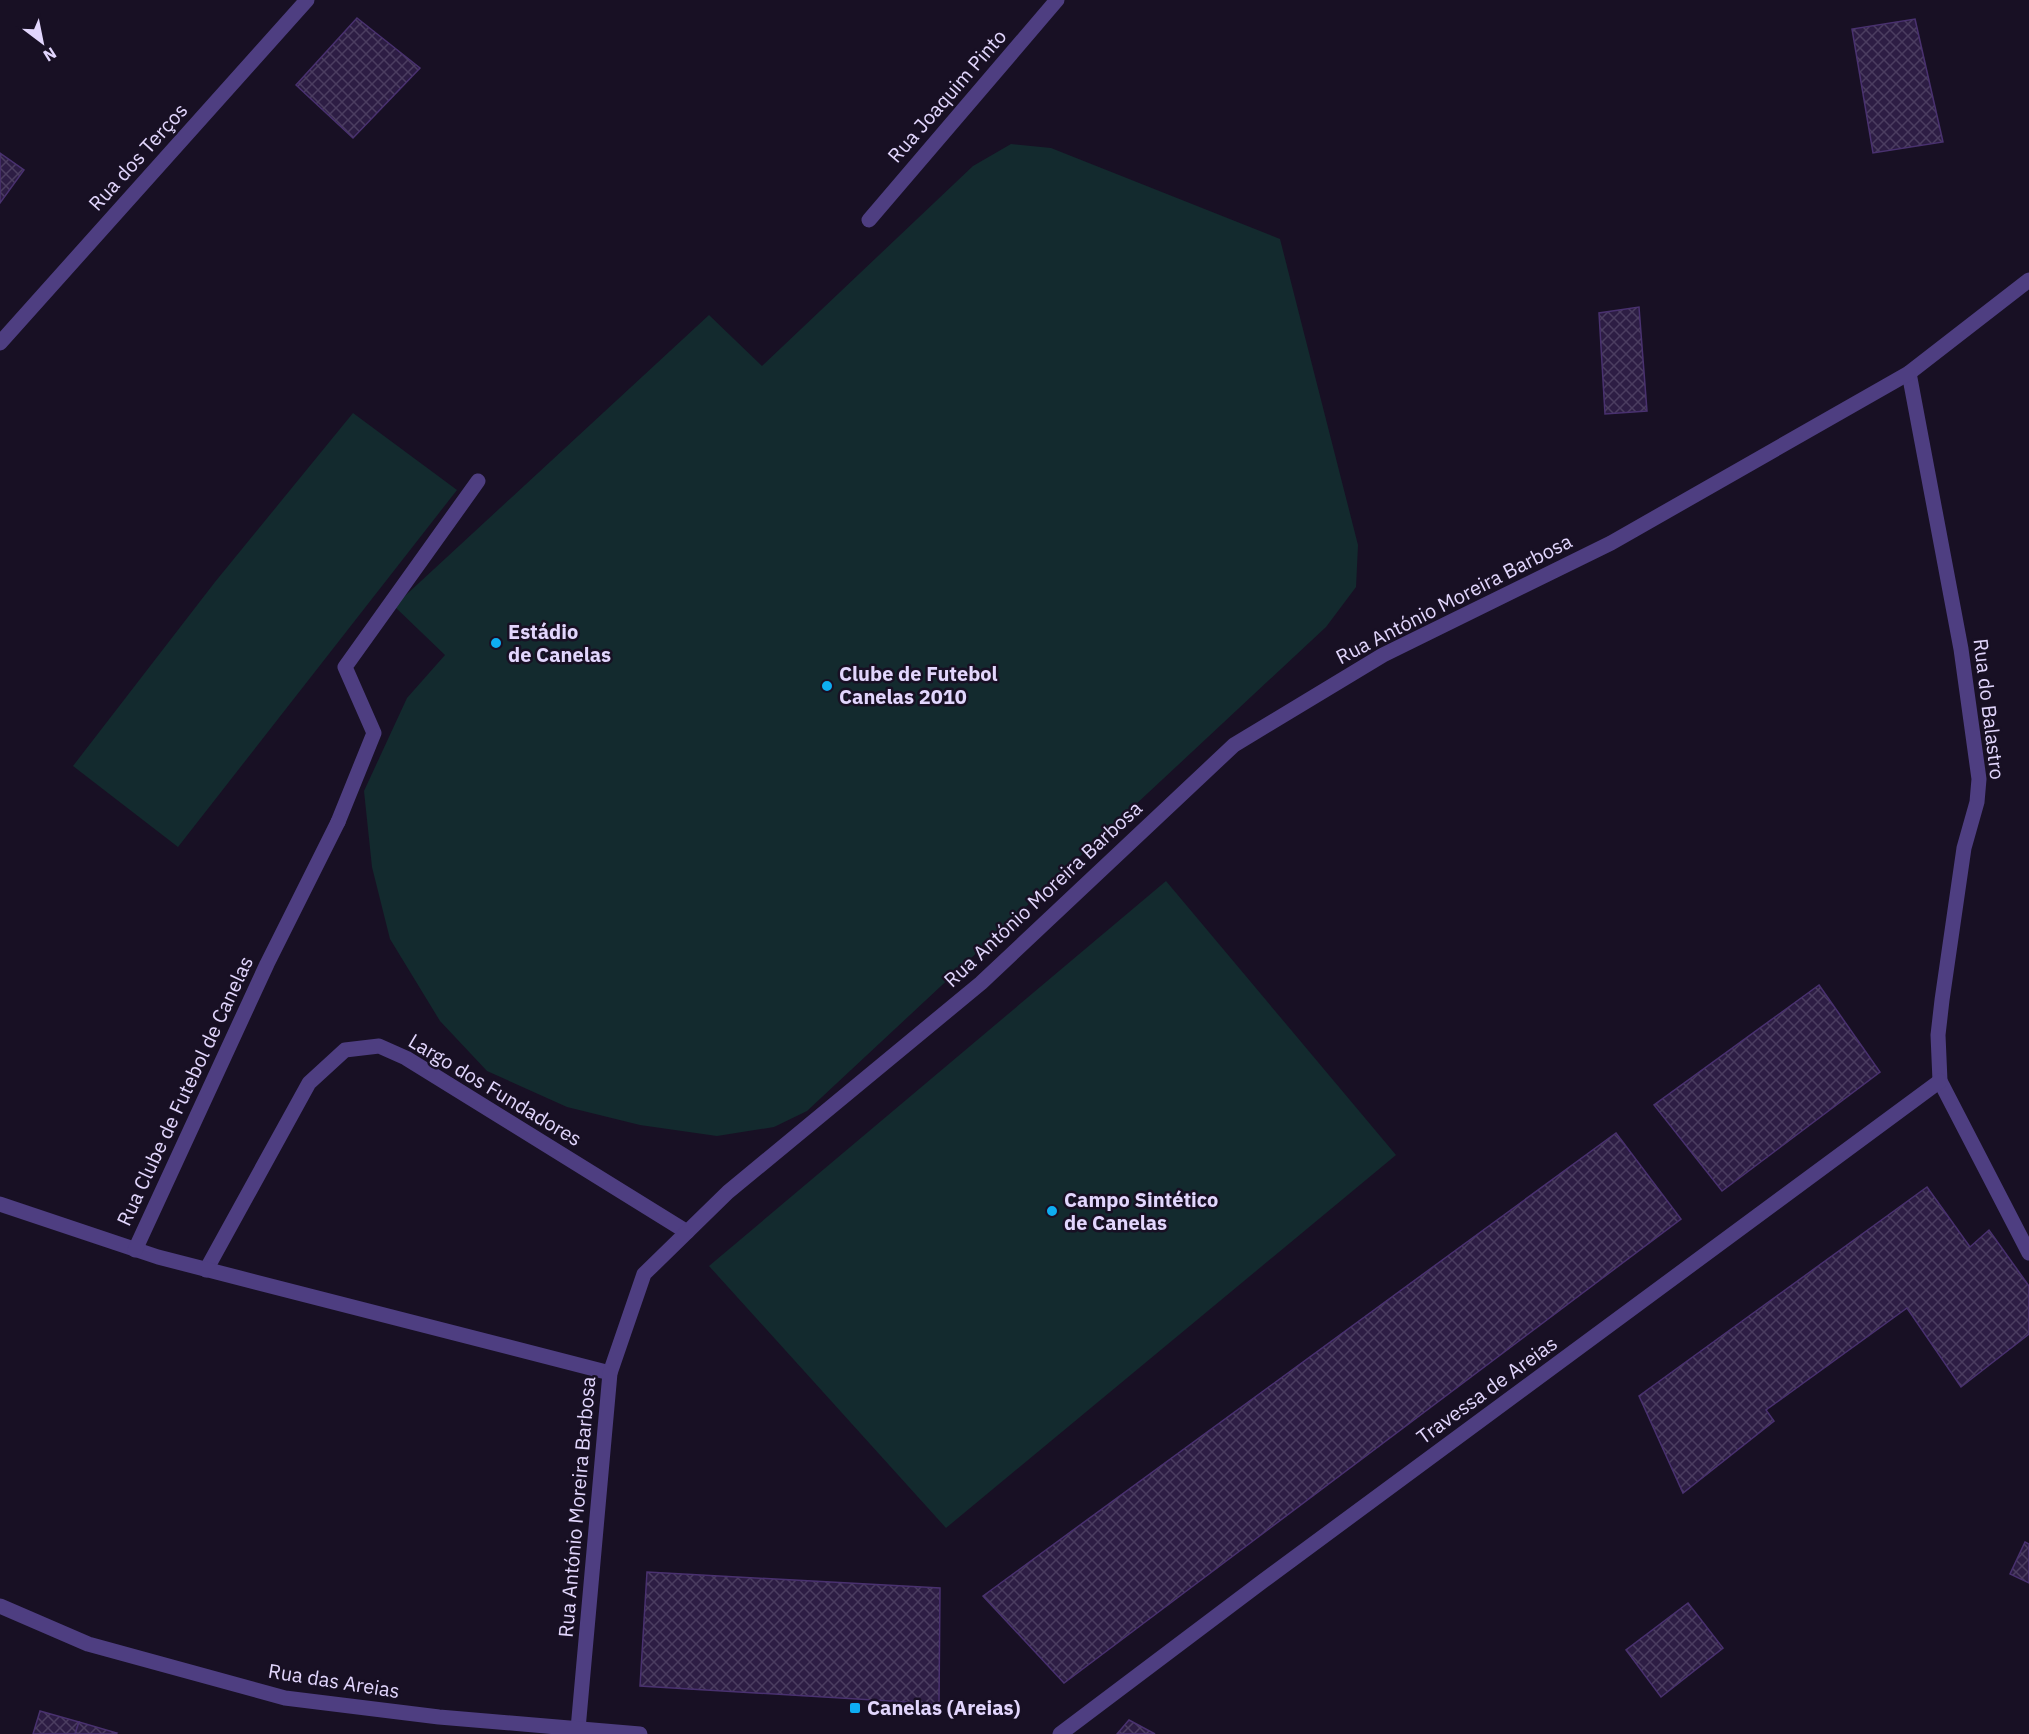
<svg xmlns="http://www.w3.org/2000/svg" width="2029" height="1734" font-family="'IBM Plex Sans',sans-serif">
	<defs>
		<pattern id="building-cross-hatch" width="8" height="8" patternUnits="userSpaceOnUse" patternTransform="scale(1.5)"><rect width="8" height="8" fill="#2d1d44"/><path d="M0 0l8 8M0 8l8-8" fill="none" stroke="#4b3d60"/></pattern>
	</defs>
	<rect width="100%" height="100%" fill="#181024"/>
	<!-- green -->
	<g fill="#132a2e">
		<path d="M 1011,144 L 1051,148 L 1280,239 L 1358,545 L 1356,587 L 1326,627 L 807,1111 L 774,1127 L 717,1136 L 640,1125 L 567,1107 L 487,1071 L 440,1021 L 390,939 L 372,867 L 364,791 L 407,698 L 445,655 L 394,606 L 709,315 L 762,366 L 973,166 Z"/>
		<path d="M 353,413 L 457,490 L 178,847 L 73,766 L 215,582 Z"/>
		<path d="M 1166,881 L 1396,1155 L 946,1528 L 709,1266 Z"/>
	</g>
	<!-- building -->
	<g fill="url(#building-cross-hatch)" stroke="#49316f" stroke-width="1.5">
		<path d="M 357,18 L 420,68 L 353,138 L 296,85 Z"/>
		<path d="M 1915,19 L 1943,142 L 1873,153 L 1852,29 Z"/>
		<path d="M 0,153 L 24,170 L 0,203 Z"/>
		<path d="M 1639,307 L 1647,411 L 1605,414 L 1599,313 Z"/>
		<path d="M 1819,985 L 1880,1072 L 1722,1191 L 1654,1105 Z"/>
		<path d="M 1616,1133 L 1681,1219 L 1064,1683 L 983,1596 Z"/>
		<path d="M 1927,1187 L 1970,1247 L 1989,1230 L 2029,1286 L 2029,1334 L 1961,1387 L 1907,1308 L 1766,1410 L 1774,1421 L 1683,1493 L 1639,1396 Z"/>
		<path d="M 2025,1542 L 2029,1544 L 2029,1583 L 2010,1574 Z"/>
		<path d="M 647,1572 L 940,1588 L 939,1704 L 640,1686 Z"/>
		<path d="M 1688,1603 L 1723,1648 L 1661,1697 L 1626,1650 Z"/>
		<path d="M 40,1711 L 79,1722 L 75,1734 L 33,1734 Z"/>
		<path d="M 1129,1720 L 1155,1734 L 1117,1734 Z"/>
		<path d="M 79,1722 L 117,1733 L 116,1734 L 75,1734 Z"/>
	</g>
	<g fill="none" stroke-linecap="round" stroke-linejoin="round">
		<!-- service -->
		<g stroke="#4e3e81" stroke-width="15">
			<path d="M 338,822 L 374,733 L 345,667 L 478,481"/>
			<path d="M 206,1270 L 309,1083 L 345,1050 L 379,1046 L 406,1058 L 687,1232"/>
		</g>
		<!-- minor -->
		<g stroke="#4e3e81" stroke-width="15">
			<path d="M 869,220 L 1057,0"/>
			<path d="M 1909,373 L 1961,649 L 1979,779 L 1977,802 L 1964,848 L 1942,1000 L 1938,1035 L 1940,1081 L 2029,1253"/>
			<path d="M 0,1204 L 158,1257 L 610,1373"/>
			<path d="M 135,1250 L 267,964 L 338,822"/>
			<path d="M 578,1729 L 610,1373 L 644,1274 L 728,1192 L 981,983 L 1234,745 L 1383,655 L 1611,543 L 1909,373 L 2029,280"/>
			<path d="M 1060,1734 L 1263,1581 L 1940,1081"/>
		</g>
		<!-- tertiary -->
		<g stroke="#4e3e81" stroke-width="15">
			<path d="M 0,343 L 307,0"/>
			<path d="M 0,1606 L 88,1644 L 285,1698 L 439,1717 L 640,1734"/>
		</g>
	</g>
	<!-- markers -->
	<g fill="#0eadf1" stroke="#181024" stroke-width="2">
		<circle cx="496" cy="643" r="6"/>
		<circle cx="827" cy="686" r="6"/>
		<circle cx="1052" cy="1211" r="6"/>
		<rect x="849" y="1702" width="12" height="12" rx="3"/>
	</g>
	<g text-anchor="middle" stroke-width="5" stroke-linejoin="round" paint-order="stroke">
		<!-- street labels -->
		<g font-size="20" fill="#e2d6fd" stroke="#181024">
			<text transform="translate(947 96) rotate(-49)" y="7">Rua Joaquim Pinto</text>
			<text transform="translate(138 157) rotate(-48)" y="7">Rua dos Terços</text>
			<text transform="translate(1454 599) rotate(-27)" y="7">Rua António Moreira Barbosa</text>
			<text transform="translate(1989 709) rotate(83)" y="7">Rua do Balastro</text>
			<text transform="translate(1043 894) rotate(-43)" y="7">Rua António Moreira Barbosa</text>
			<text transform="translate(495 1090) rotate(31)" y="7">Largo dos Fundadores</text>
			<text transform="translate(185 1091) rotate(-65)" y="7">Rua Clube de Futebol de Canelas</text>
			<text transform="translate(1487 1390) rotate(-36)" y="7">Travessa de Areias</text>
			<text transform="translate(577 1507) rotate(-85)" y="7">Rua António Moreira Barbosa</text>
			<text transform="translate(334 1681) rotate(9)" y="7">Rua das Areias</text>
		</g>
		<!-- poi labels -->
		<g font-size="20" font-weight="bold" fill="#e2d6fd" stroke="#181024" text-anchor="start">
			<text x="508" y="639">Estádio<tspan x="508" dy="23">de Canelas</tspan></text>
			<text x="839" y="681">Clube de Futebol<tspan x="839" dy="23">Canelas 2010</tspan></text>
			<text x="1064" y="1207">Campo Sintético<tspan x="1064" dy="23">de Canelas</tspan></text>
			<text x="867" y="1715">Canelas (Areias)</text>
		</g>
	</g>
	<!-- north arrow -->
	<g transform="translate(42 42) rotate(148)" stroke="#181024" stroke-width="4.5" paint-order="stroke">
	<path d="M0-4.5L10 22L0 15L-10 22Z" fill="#e2d6fd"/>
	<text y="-9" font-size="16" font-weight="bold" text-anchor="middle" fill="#e2d6fd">N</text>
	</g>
</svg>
